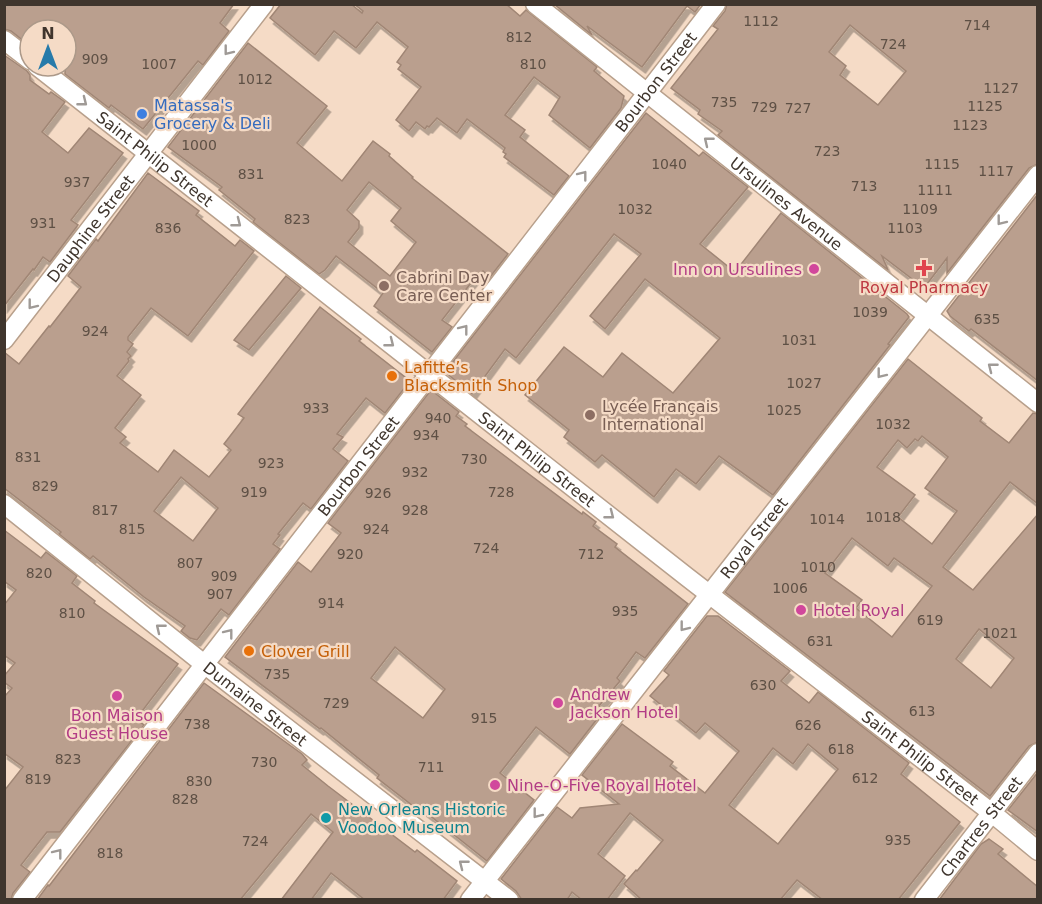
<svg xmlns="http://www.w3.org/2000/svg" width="1042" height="904" font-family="'DejaVu Sans',sans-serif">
	<defs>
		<filter id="shadow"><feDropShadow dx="3.5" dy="6" stdDeviation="0" flood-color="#0004"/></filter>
	</defs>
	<rect width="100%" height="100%" fill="#f5dbc6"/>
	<!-- building -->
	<g fill="#ba9f8e" stroke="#a08675" stroke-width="1.5" fill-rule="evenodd" filter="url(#shadow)">
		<path d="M 4,4 L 234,4 L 220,23 L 229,31 L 203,65 L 198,61 L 143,129 L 111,105 L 109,108 L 65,74 L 66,30 L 30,30 L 30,46 L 11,31 L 4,29 Z"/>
		<path d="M 281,4 L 351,4 L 362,13 L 363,11 L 354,4 L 506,4 L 520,16 L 526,10 L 597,67 L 594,71 L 624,96 L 621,108 L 590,148 L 549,115 L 560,97 L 534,77 L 505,115 L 525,130 L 520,137 L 569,176 L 554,195 L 504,157 L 506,154 L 503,152 L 505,148 L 467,119 L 457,133 L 437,118 L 429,127 L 427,126 L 425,129 L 416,122 L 409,131 L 396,120 L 421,87 L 398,69 L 401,65 L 397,62 L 408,47 L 377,22 L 356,48 L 334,31 L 315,55 L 270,18 Z"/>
		<path d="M 554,4 L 701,4 L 695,12 L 687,6 L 642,67 L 587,26 L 592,35 Z"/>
		<path d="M 727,4 L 1038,4 L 1038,164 L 1029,168 L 947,273 L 947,258 L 924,288 L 882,256 L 888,270 L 718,135 L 722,131 L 698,114 L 700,110 L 671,88 L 718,29 L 713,26 L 725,11 ZM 850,25 L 906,71 L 878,105 L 840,75 L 846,66 L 829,52 Z"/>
		<path d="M 248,43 L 327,106 L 297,143 L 342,181 L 373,141 L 390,154 L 389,156 L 413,177 L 412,178 L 508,254 L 490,277 L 483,271 L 479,275 L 478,274 L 442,320 L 452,327 L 432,352 L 374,306 L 383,293 L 336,256 L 325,270 L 319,274 L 253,222 L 255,219 L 219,190 L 222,187 L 168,147 ZM 369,182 L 401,208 L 391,221 L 416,242 L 390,276 L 348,242 L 359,228 L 359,221 L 347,210 Z"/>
		<path d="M 4,55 L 27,71 L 30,75 L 30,80 L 49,94 L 51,92 L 65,102 L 42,132 L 68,153 L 89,128 L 123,153 L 71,220 L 78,225 L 50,262 L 43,257 L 34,270 L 33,269 L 4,306 Z"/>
		<path d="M 646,113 L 699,156 L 703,152 L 748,187 L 700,244 L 735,272 L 781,213 L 907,314 L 909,317 L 888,344 L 890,345 L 773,495 L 719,456 L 696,484 L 676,469 L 654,497 L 602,455 L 595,462 L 564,437 L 569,430 L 525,395 L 564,347 L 603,377 L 622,353 L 673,393 L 720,338 L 645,279 L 605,329 L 590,316 L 641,254 L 614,234 L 516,358 L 505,349 L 472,394 L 445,372 Z"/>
		<path d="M 148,173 L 199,211 L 196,215 L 235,246 L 240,240 L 254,251 L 188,336 L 151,308 L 128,337 L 128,340 L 133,344 L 127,352 L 131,356 L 128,359 L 129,361 L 117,376 L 141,395 L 115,428 L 126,437 L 120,443 L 158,472 L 174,450 L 209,477 L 231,450 L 224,444 L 244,418 L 238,414 L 320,307 L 361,339 L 359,341 L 410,381 L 385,413 L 366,398 L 337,434 L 343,437 L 333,449 L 348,461 L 311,509 L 303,503 L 278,534 L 280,535 L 273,544 L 280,549 L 229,615 L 221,609 L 197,640 L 190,638 L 181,631 L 185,626 L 144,597 L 93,556 L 90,559 L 59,534 L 61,532 L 4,488 L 4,352 L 19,364 L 49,326 L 50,327 L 81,287 L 68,276 L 96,239 L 98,241 ZM 181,477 L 218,508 L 193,541 L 154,511 Z"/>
		<path d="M 1038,194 L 1038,381 L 971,329 L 969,331 L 950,316 L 947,311 Z"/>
		<path d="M 286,276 L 301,288 L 249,350 L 234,340 Z"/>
		<path d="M 908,359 L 982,418 L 980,421 L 1009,443 L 1033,413 L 1038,414 L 1038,504 L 1010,482 L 943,567 L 973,590 L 1038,514 L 1038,742 L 1029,746 L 990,796 L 725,592 ZM 922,436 L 948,457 L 925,488 L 957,511 L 932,544 L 898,517 L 915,495 L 877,467 L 898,440 L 907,448 L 915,439 L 918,441 ZM 852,538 L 888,566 L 894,558 L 932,586 L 892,637 L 856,608 L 862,600 L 825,573 ZM 979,629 L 1014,658 L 991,688 L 956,659 Z"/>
		<path d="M 431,390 L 459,412 L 456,416 L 467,424 L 465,426 L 582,514 L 583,512 L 596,522 L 593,526 L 617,544 L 615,547 L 688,604 L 645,658 L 636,652 L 617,678 L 620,681 L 599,706 L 604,710 L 570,754 L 536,727 L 500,773 L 534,800 L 487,861 L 419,807 L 417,809 L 377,778 L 379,775 L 321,728 L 320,729 L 225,657 L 298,562 L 311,572 L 341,533 L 328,523 ZM 395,647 L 445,689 L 423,718 L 371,678 Z"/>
		<path d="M 4,530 L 41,558 L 46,552 L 77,576 L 72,583 L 95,601 L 94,603 L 178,664 L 136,719 L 144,725 L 60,832 L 47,832 L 21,865 L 30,872 L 13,893 L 11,900 L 4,900 L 4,791 L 23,767 L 4,753 L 4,697 L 12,688 L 4,682 L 4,676 L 15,663 L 4,655 L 4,605 L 16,590 L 4,581 Z"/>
		<path d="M 707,616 L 718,616 L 790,671 L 781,681 L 809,703 L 818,692 L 909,763 L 901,774 L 960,822 L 898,900 L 823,900 L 797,880 L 780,900 L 642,900 L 624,884 L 636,870 L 637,871 L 663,840 L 630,813 L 598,854 L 625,876 L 607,900 L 582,900 L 572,892 L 567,900 L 522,900 L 516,891 L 501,879 L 557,807 L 572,818 L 580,808 L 619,804 L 582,775 L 622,724 L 673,762 L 670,766 L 705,793 L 739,751 L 705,723 L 696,733 L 650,696 L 669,675 L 664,671 ZM 808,744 L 838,769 L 778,844 L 729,805 L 773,748 L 793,764 Z"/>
		<path d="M 204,683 L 302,754 L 307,760 L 302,765 L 328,786 L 415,852 L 417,850 L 457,881 L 443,900 L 365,900 L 331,873 L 311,900 L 281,900 L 333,832 L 311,814 L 240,900 L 37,900 L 48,885 L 49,886 Z"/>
		<path d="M 1038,772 L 1038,832 L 1008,810 Z"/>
		<path d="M 989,839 L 1003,849 L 998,854 L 1038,887 L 1038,900 L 939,900 L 981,844 Z"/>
	</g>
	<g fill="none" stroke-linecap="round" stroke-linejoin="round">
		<defs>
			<g id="minor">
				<path id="s1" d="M 535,4 L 1038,403"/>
				<path d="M 4,40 L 30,60"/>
				<path id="s2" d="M 37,66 L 687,577 L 992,813 L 1038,851"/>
				<path id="s3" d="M 4,340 L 264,4"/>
				<path id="s4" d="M 4,504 L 204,664 L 509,900"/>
				<path id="s5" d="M 22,900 L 716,4"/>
				<path id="s6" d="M 470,900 L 1038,175"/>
				<path id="s7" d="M 924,900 L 1038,753"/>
			</g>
		</defs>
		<!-- minor casing -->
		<use href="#minor" stroke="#b8a08c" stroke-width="21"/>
		<!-- minor -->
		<use href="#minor" stroke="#fff" stroke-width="18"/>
	</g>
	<!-- one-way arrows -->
	<defs><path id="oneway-chevron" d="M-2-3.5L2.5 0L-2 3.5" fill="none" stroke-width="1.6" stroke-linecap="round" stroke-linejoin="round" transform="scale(1.5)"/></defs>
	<g stroke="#9f9a96">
		<use href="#oneway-chevron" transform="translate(228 51) rotate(128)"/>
		<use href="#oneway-chevron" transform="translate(83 102) rotate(38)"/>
		<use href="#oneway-chevron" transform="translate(708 141) rotate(-141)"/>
		<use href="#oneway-chevron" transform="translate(583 175) rotate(-52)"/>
		<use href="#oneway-chevron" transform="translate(1001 221) rotate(128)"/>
		<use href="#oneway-chevron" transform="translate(237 223) rotate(38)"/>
		<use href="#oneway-chevron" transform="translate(32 305) rotate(128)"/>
		<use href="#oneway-chevron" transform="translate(464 329) rotate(-52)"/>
		<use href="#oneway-chevron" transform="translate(390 343) rotate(38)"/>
		<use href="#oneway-chevron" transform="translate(992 367) rotate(-142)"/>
		<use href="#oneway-chevron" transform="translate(881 374) rotate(128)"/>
		<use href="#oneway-chevron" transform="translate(610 515) rotate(38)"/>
		<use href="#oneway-chevron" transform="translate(684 627) rotate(128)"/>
		<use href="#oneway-chevron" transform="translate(160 628) rotate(-141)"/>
		<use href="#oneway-chevron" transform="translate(229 633) rotate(-52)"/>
		<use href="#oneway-chevron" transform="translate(537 814) rotate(128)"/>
		<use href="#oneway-chevron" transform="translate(58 853) rotate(-52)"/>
		<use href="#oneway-chevron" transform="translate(463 864) rotate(-142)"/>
	</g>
	<!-- markers -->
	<circle fill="#3f7fe0" stroke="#f5dbc6" stroke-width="2" cx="142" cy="114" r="6"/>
	<path fill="#e0444e" stroke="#f5dbc6" stroke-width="2" d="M921 259h6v6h6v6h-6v6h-6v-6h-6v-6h6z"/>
	<g fill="#d1479c" stroke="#f5dbc6" stroke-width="2">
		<circle cx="814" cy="269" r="6"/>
		<circle cx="801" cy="610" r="6"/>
		<circle cx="117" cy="696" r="6"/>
		<circle cx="558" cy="703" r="6"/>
		<circle cx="495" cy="785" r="6"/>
	</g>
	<g fill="#8d6e63" stroke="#f5dbc6" stroke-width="2">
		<circle cx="384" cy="286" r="6"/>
		<circle cx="590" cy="415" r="6"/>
	</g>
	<g fill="#e8710a" stroke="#f5dbc6" stroke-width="2">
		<circle cx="392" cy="376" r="6"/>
		<circle cx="249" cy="651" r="6"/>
	</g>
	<circle fill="#0f9aa8" stroke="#f5dbc6" stroke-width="2" cx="326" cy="818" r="6"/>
	<g text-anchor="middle" stroke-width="4.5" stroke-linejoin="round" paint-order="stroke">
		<!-- number labels -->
		<g font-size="14" fill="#5e5045">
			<text x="761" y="26">1112</text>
			<text x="977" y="30">714</text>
			<text x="519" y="42">812</text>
			<text x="893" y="49">724</text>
			<text x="95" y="64">909</text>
			<text x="159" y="69">1007</text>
			<text x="533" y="69">810</text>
			<text x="255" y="84">1012</text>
			<text x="1001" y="93">1127</text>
			<text x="724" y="107">735</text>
			<text x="985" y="111">1125</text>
			<text x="764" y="112">729</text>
			<text x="798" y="113">727</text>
			<text x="970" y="130">1123</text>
			<text x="199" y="150">1000</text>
			<text x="827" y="156">723</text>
			<text x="669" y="169">1040</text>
			<text x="942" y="169">1115</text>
			<text x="996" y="176">1117</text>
			<text x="251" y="179">831</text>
			<text x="77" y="187">937</text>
			<text x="864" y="191">713</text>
			<text x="935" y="195">1111</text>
			<text x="635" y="214">1032</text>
			<text x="920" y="214">1109</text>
			<text x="297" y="224">823</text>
			<text x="43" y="228">931</text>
			<text x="168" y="233">836</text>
			<text x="905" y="233">1103</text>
			<text x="870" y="317">1039</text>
			<text x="987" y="324">635</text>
			<text x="95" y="336">924</text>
			<text x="799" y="345">1031</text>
			<text x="804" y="388">1027</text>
			<text x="316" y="413">933</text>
			<text x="784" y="415">1025</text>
			<text x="438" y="423">940</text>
			<text x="893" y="429">1032</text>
			<text x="426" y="440">934</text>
			<text x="28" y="462">831</text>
			<text x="474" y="464">730</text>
			<text x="271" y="468">923</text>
			<text x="415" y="477">932</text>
			<text x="45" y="491">829</text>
			<text x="254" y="497">919</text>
			<text x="501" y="497">728</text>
			<text x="378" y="498">926</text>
			<text x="105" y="515">817</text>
			<text x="415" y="515">928</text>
			<text x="883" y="522">1018</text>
			<text x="827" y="524">1014</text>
			<text x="132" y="534">815</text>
			<text x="376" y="534">924</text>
			<text x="486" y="553">724</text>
			<text x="350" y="559">920</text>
			<text x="591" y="559">712</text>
			<text x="190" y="568">807</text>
			<text x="818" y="572">1010</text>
			<text x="39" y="578">820</text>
			<text x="224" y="581">909</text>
			<text x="790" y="593">1006</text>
			<text x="220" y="599">907</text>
			<text x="331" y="608">914</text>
			<text x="625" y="616">935</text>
			<text x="72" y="618">810</text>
			<text x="930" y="625">619</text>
			<text x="1000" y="638">1021</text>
			<text x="820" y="646">631</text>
			<text x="277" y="679">735</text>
			<text x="763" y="690">630</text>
			<text x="336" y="708">729</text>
			<text x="922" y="716">613</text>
			<text x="484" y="723">915</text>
			<text x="197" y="729">738</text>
			<text x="808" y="730">626</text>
			<text x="841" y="754">618</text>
			<text x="68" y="764">823</text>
			<text x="264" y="767">730</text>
			<text x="431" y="772">711</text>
			<text x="865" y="783">612</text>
			<text x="38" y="784">819</text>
			<text x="199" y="786">830</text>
			<text x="185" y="804">828</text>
			<text x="898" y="845">935</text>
			<text x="255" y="846">724</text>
			<text x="110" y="858">818</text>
		</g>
		<!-- street labels -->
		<g font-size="16" fill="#3f352d" stroke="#f5dbc6">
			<text dy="6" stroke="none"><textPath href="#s5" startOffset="1035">Bourbon Street</textPath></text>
			<text dy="6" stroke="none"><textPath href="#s2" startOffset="150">Saint Philip Street</textPath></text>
			<text dy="6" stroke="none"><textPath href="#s1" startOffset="321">Ursulines Avenue</textPath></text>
			<text dy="6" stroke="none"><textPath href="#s3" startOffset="141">Dauphine Street</textPath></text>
			<text dy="6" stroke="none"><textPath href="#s2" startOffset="636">Saint Philip Street</textPath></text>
			<text dy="6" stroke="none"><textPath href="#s5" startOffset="549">Bourbon Street</textPath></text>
			<text dy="6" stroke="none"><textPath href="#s6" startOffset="460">Royal Street</textPath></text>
			<text dy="6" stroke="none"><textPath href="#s4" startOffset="321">Dumaine Street</textPath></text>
			<text dy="6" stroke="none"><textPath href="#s2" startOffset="1122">Saint Philip Street</textPath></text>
			<text dy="6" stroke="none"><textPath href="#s7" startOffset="93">Chartres Street</textPath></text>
		</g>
		<!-- shop labels -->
		<g font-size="16" fill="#366cbe" stroke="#f5dbc6" text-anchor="start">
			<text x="154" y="111">Matassa's<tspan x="154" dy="18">Grocery &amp; Deli</tspan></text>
		</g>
		<!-- hotel labels -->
		<g font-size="16" fill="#b23c85" stroke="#f5dbc6" text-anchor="start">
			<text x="802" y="275" text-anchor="end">Inn on Ursulines</text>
			<text x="813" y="616">Hotel Royal</text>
			<text x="570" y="700">Andrew<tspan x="570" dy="18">Jackson Hotel</tspan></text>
			<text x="117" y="721" text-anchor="middle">Bon Maison<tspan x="117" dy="18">Guest House</tspan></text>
			<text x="507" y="791">Nine-O-Five Royal Hotel</text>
		</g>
		<!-- education labels -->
		<g font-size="16" fill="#785e54" stroke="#f5dbc6" text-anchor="start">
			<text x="396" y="283">Cabrini Day<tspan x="396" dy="18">Care Center</tspan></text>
			<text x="602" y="412">Lycée Français<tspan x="602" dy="18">International</tspan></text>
		</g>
		<!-- health labels -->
		<g font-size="16" fill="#be3a42" stroke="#f5dbc6">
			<text x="924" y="293">Royal Pharmacy</text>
		</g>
		<!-- food labels -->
		<g font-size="16" fill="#c56008" stroke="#f5dbc6" text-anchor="start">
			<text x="404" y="373">Lafitte’s<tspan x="404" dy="18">Blacksmith Shop</tspan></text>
			<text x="261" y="657">Clover Grill</text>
		</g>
		<!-- culture labels -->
		<g font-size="16" fill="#0d838f" stroke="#f5dbc6" text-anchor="start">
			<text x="338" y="815">New Orleans Historic<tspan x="338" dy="18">Voodoo Museum</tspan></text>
		</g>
	</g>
	<!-- border -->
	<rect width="1042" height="904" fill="none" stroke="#3f352d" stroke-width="12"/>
	<!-- north arrow -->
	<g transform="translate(48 48)"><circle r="28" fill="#f5dbc6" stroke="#ac9989" stroke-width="1.5"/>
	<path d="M0-4.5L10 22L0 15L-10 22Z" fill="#267aaa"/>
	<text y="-9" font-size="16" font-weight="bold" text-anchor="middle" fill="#3f352d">N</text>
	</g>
</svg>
